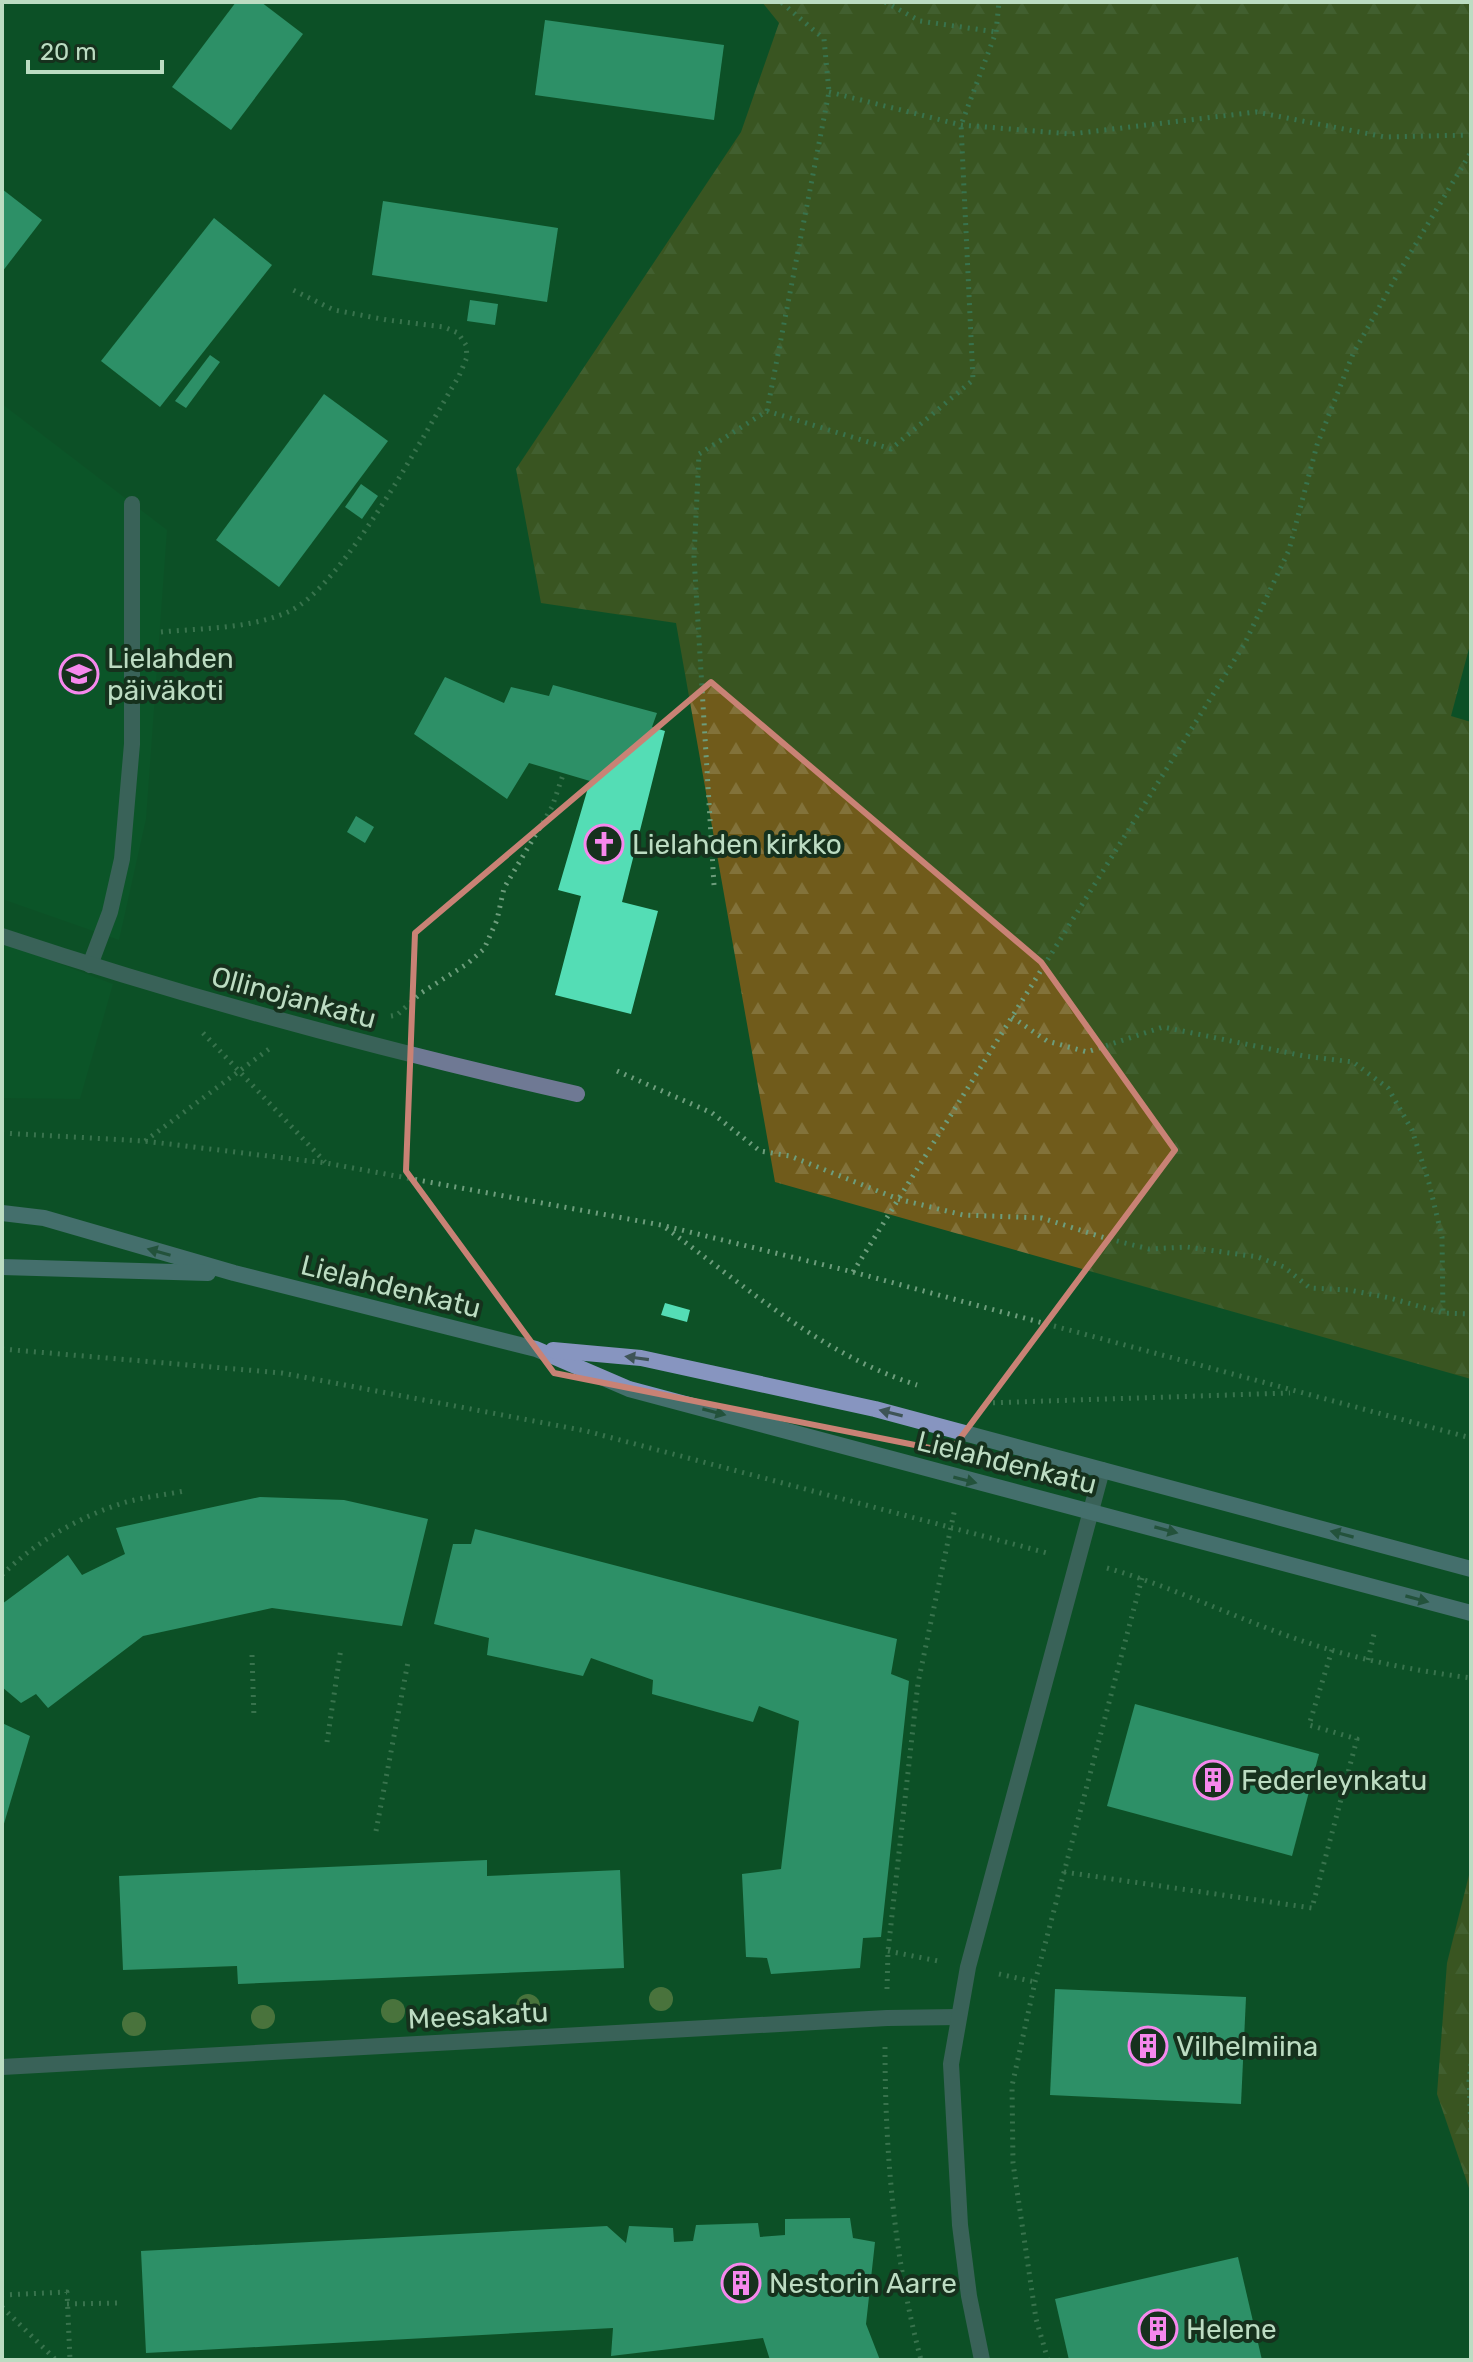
<svg xmlns="http://www.w3.org/2000/svg" width="1473" height="2362" font-family="Rubik,sans-serif">
	<defs>
		<pattern id="forest-firs" width="22" height="20" patternUnits="userSpaceOnUse" patternTransform="scale(2)"><rect width="22" height="20" fill="#705b1b"/><path d="M5 1l3.5 6h-7zM16 11l3.5 6h-7z" fill="#82723a"/></pattern>
	</defs>
	<rect width="100%" height="100%" fill="#0d5126"/>
	<!-- built -->
	<g fill="#0b5b2b">
		<path d="M 2,404 L 167,530 L 146,819 L 119,940 L 2,899 Z"/>
		<path d="M 2,942 L 113,984 L 80,1099 L 2,1098 Z"/>
	</g>
	<!-- forest -->
	<g fill="url(#forest-firs)">
		<path d="M 762,2 L 1471,2 L 1471,641 L 1451,716 L 1471,722 L 1471,1379 L 775,1182 L 676,623 L 541,603 L 516,469 L 741,132 L 779,23 Z"/>
		<path d="M 1471,1867 L 1471,2194 L 1437,2094 L 1447,1963 Z"/>
	</g>
	<!-- building -->
	<g fill="#54ddb5">
		<path d="M 236,2 L 261,2 L 303,34 L 231,130 L 172,87 Z"/>
		<path d="M 545,20 L 724,45 L 714,120 L 535,95 Z"/>
		<path d="M 2,189 L 42,220 L 2,272 Z"/>
		<path d="M 383,201 L 558,228 L 547,302 L 372,275 Z"/>
		<path d="M 214,218 L 272,265 L 160,407 L 101,361 Z"/>
		<path d="M 470,300 L 498,304 L 495,325 L 467,321 Z"/>
		<path d="M 210,355 L 220,362 L 186,408 L 175,401 Z"/>
		<path d="M 324,394 L 388,441 L 279,587 L 216,540 Z"/>
		<path d="M 361,484 L 378,496 L 362,519 L 345,507 Z"/>
		<path d="M 445,677 L 504,703 L 511,687 L 549,696 L 553,685 L 657,713 L 652,727 L 665,731 L 622,902 L 658,911 L 631,1014 L 555,995 L 581,896 L 558,890 L 590,781 L 529,763 L 507,799 L 414,734 Z"/>
		<path d="M 356,816 L 374,827 L 365,843 L 347,832 Z"/>
		<path d="M 665,1303 L 690,1310 L 687,1322 L 661,1315 Z"/>
		<path d="M 260,1497 L 344,1500 L 428,1519 L 402,1626 L 272,1608 L 143,1636 L 48,1708 L 36,1694 L 21,1703 L 2,1687 L 2,1604 L 68,1555 L 82,1575 L 125,1554 L 116,1528 Z"/>
		<path d="M 475,1529 L 897,1639 L 891,1674 L 909,1681 L 881,1937 L 863,1938 L 860,1968 L 771,1974 L 767,1958 L 746,1957 L 742,1874 L 781,1869 L 799,1721 L 759,1706 L 753,1722 L 652,1694 L 653,1680 L 591,1658 L 583,1676 L 487,1655 L 489,1638 L 434,1624 L 453,1544 L 471,1544 Z"/>
		<path d="M 1135,1704 L 1319,1754 L 1292,1856 L 1107,1806 Z"/>
		<path d="M 2,1723 L 30,1736 L 3,1827 L 2,1827 Z"/>
		<path d="M 487,1860 L 487,1876 L 620,1870 L 624,1968 L 238,1984 L 237,1966 L 123,1970 L 119,1876 Z"/>
		<path d="M 1055,1989 L 1246,1997 L 1241,2104 L 1050,2095 Z"/>
		<path d="M 850,2218 L 853,2238 L 875,2242 L 866,2324 L 880,2360 L 770,2360 L 763,2338 L 611,2356 L 613,2328 L 146,2353 L 141,2251 L 607,2226 L 626,2243 L 629,2226 L 673,2228 L 674,2242 L 693,2241 L 696,2225 L 758,2223 L 760,2237 L 785,2235 L 785,2219 Z"/>
		<path d="M 1238,2257 L 1262,2360 L 1069,2360 L 1055,2299 Z"/>
	</g>
	<g fill="none" stroke-linecap="round" stroke-linejoin="round">
		<!-- path -->
		<g stroke="#6d9d7c" stroke-width="5" stroke-dasharray="2 6" stroke-linecap="butt">
			<path d="M 885,2 L 920,21 L 996,32"/>
			<path d="M 829,92 L 961,125 L 1071,134 L 1256,112 L 1385,137 L 1471,135"/>
			<path d="M 767,411 L 829,92 L 824,39 L 781,2"/>
			<path d="M 161,632 C 203,628 249,629 288,612 C 343,588 425,432 459,376 L 467,357 L 466,345 L 458,333 L 444,327 L 387,320 L 334,310 L 293,290"/>
			<path d="M 714,885 L 694,557 L 699,454 L 767,411 L 891,449 L 973,380 L 961,125 L 996,32 L 999,2"/>
			<path d="M 391,1016 L 397,1015 L 421,993 L 467,964 L 484,949 L 497,920 L 504,888 L 552,807 L 564,772"/>
			<path d="M 1012,1017 L 1047,1041 L 1087,1052 L 1163,1027 L 1304,1056 L 1353,1062 L 1388,1088 L 1412,1130 L 1429,1183 L 1442,1237 L 1443,1313"/>
			<path d="M 203,1033 L 325,1162"/>
			<path d="M 617,1071 L 712,1113 L 760,1151 L 790,1156 L 898,1199 L 963,1215 L 1042,1218 L 1105,1238 L 1149,1249 L 1187,1247 L 1258,1257 L 1284,1267 L 1310,1288 L 1349,1290 L 1390,1298 L 1443,1313 L 1471,1314"/>
			<path d="M 2,1133 L 144,1141 L 326,1163 L 661,1225 L 853,1272 L 1471,1438"/>
			<path d="M 145,1141 L 269,1049"/>
			<path d="M 666,1228 C 745,1286 822,1355 917,1385"/>
			<path d="M 853,1272 L 1245,643 L 1289,550 L 1317,445 L 1353,354 L 1396,277 L 1471,152"/>
			<path d="M 2,1349 L 282,1373 L 586,1431 L 1051,1554"/>
			<path d="M 985,1403 L 1290,1393"/>
			<path d="M 1107,1568 C 1170,1586 1229,1615 1291,1637 C 1349,1658 1410,1670 1471,1678"/>
			<path d="M 2,1575 C 35,1542 79,1517 123,1503 C 143,1497 165,1495 184,1491"/>
			<path d="M 252,1655 L 254,1718"/>
			<path d="M 1368,1660 L 1375,1630"/>
			<path d="M 327,1742 L 341,1648"/>
			<path d="M 376,1831 L 408,1662"/>
			<path d="M 1064,1872 L 1312,1908 L 1357,1739 L 1309,1725 L 1332,1650"/>
			<path d="M 888,1951 L 938,1961"/>
			<path d="M 999,1974 L 1035,1982"/>
			<path d="M 887,1989 L 888,1951 L 918,1683 L 955,1508"/>
			<path d="M 885,2047 C 885,2151 894,2259 921,2360"/>
			<path d="M 1471,2064 L 1469,2081 L 1471,2130"/>
			<path d="M 2,2295 L 67,2292 L 70,2360"/>
			<path d="M 67,2304 L 119,2303"/>
			<path d="M 2,2307 L 56,2360"/>
			<path d="M 1048,2360 L 1036,2319 L 1013,2163 L 1012,2086 L 1035,1982 L 1142,1578"/>
		</g>
		<!-- service -->
		<path stroke="#6f7994" stroke-width="16" d="M 90,965 L 110,912 L 122,859 L 132,744 L 132,504"/>
		<!-- minor -->
		<g stroke="#6f7994" stroke-width="16">
			<path d="M 2,936 C 191,999 383,1050 577,1094"/>
			<path d="M 2,2067 L 887,2018 L 958,2017"/>
		</g>
		<!-- tertiary -->
		<path stroke="#6f7994" stroke-width="16" d="M 982,2360 L 969,2296 L 960,2225 L 951,2064 L 968,1967 L 1102,1470"/>
		<!-- secondary -->
		<g stroke="#8795c0" stroke-width="16">
			<path d="M 2,1213 L 44,1218 L 234,1273 L 536,1349 L 629,1389 L 1471,1613"/>
			<path d="M 2,1267 L 208,1273"/>
			<path d="M 553,1350 L 641,1358 L 875,1409 L 1471,1569"/>
		</g>
	</g>
	<!-- trees -->
	<g fill="#929e58">
		<circle cx="661" cy="1999" r="12"/>
		<circle cx="528" cy="2006" r="12"/>
		<circle cx="393" cy="2011" r="12"/>
		<circle cx="263" cy="2017" r="12"/>
		<circle cx="134" cy="2024" r="12"/>
	</g>
	<!-- one-way arrows -->
	<defs><path id="oneway-solid" d="M-6-.8H1V-3.2L6.5 0L1 3.2V.8H-6Z" transform="scale(2)"/></defs>
	<g fill="#3e5456">
		<use href="#oneway-solid" transform="translate(159 1252) rotate(-164)"/>
		<use href="#oneway-solid" transform="translate(637 1358) rotate(-172)"/>
		<use href="#oneway-solid" transform="translate(714 1412) rotate(15)"/>
		<use href="#oneway-solid" transform="translate(891 1413) rotate(-166)"/>
		<use href="#oneway-solid" transform="translate(965 1480) rotate(14)"/>
		<use href="#oneway-solid" transform="translate(1166 1530) rotate(15)"/>
		<use href="#oneway-solid" transform="translate(1342 1534) rotate(-165)"/>
		<use href="#oneway-solid" transform="translate(1417 1599) rotate(15)"/>
	</g>
	<!-- marked area -->
	<path d="M0 0H1473V2362H0ZM 711,682 L 1041,962 L 1175,1150 L 950,1452 L 554,1373 L 406,1171 L 415,933 Z" fill="#0d5126" fill-opacity=".55" fill-rule="evenodd"/>
	<path fill="none" stroke="#c98275" stroke-width="6" stroke-linejoin="round" d="M 711,682 L 1041,962 L 1175,1150 L 950,1452 L 554,1373 L 406,1171 L 415,933 Z"/>
	<!-- icons -->
	<defs>
		<symbol id="school-ring" viewBox="-11 -11 22 22"><circle r="9.5" fill="#16311d" stroke="#f688ed" stroke-width="1.5"/><path d="M0-5L7-2L0 1L-7-2ZM-4 1L0 2.5L4 1V4Q0 6-4 4Z" fill="#f688ed"/></symbol>
		<symbol id="church-ring" viewBox="-11 -11 22 22"><circle r="9.5" fill="#16311d" stroke="#f688ed" stroke-width="1.5"/><path d="M-1.2-6h2.4v3.5h3.3v2.4h-3.3V6h-2.4V-.1h-3.3v-2.4h3.3Z" fill="#f688ed"/></symbol>
		<symbol id="building-ring" viewBox="-11 -11 22 22"><circle r="9.5" fill="#16311d" stroke="#f688ed" stroke-width="1.5"/><path d="M-4-6H4V6H1V3H-1V6H-4ZM-2.5-4.3h1.7v1.8h-1.7ZM.8-4.3h1.7v1.8H.8ZM-2.5-1h1.7V.8h-1.7ZM.8-1h1.7V.8H.8Z" fill="#f688ed"/></symbol>
	</defs>
	<g fill-rule="evenodd">
		<use href="#school-ring" x="57" y="652" width="44" height="44"/>
		<use href="#church-ring" x="582" y="822" width="44" height="44"/>
		<use href="#building-ring" x="1191" y="1758" width="44" height="44"/>
		<use href="#building-ring" x="1126" y="2024" width="44" height="44"/>
		<use href="#building-ring" x="719" y="2261" width="44" height="44"/>
		<use href="#building-ring" x="1136" y="2307" width="44" height="44"/>
	</g>
	<g text-anchor="middle" stroke-width="8" stroke-linejoin="round" paint-order="stroke">
		<!-- poi labels -->
		<g font-size="28" fill="#bcdcc2" stroke="#16311d" text-anchor="start">
			<text x="107" y="668">Lielahden<tspan x="107" dy="32">päiväkoti</tspan></text>
			<text x="632" y="854">Lielahden kirkko</text>
			<text x="1241" y="1790">Federleynkatu</text>
			<text x="1176" y="2056">Vilhelmiina</text>
			<text x="769" y="2293">Nestorin Aarre</text>
			<text x="1186" y="2339">Helene</text>
		</g>
		<!-- street labels -->
		<g font-size="28" fill="#bcdcc2" stroke="#16311d">
			<text transform="translate(294 997) rotate(15)" y="10">Ollinojankatu</text>
			<text transform="translate(391 1286) rotate(14)" y="10">Lielahdenkatu</text>
			<text transform="translate(1007 1462) rotate(14)" y="10">Lielahdenkatu</text>
			<text transform="translate(478 2015) rotate(-3)" y="10">Meesakatu</text>
		</g>
	</g>
	<!-- border -->
	<rect width="1473" height="2362" fill="none" stroke="#bcdcc2" stroke-width="8"/>
	<!-- scale -->
	<path d="M28 60v12h134v-12" fill="none" stroke="#bcdcc2" stroke-width="4"/>
	<text x="40" y="60" font-size="24" fill="#bcdcc2" stroke="#16311d" stroke-width="6" paint-order="stroke">20 m</text>
</svg>
